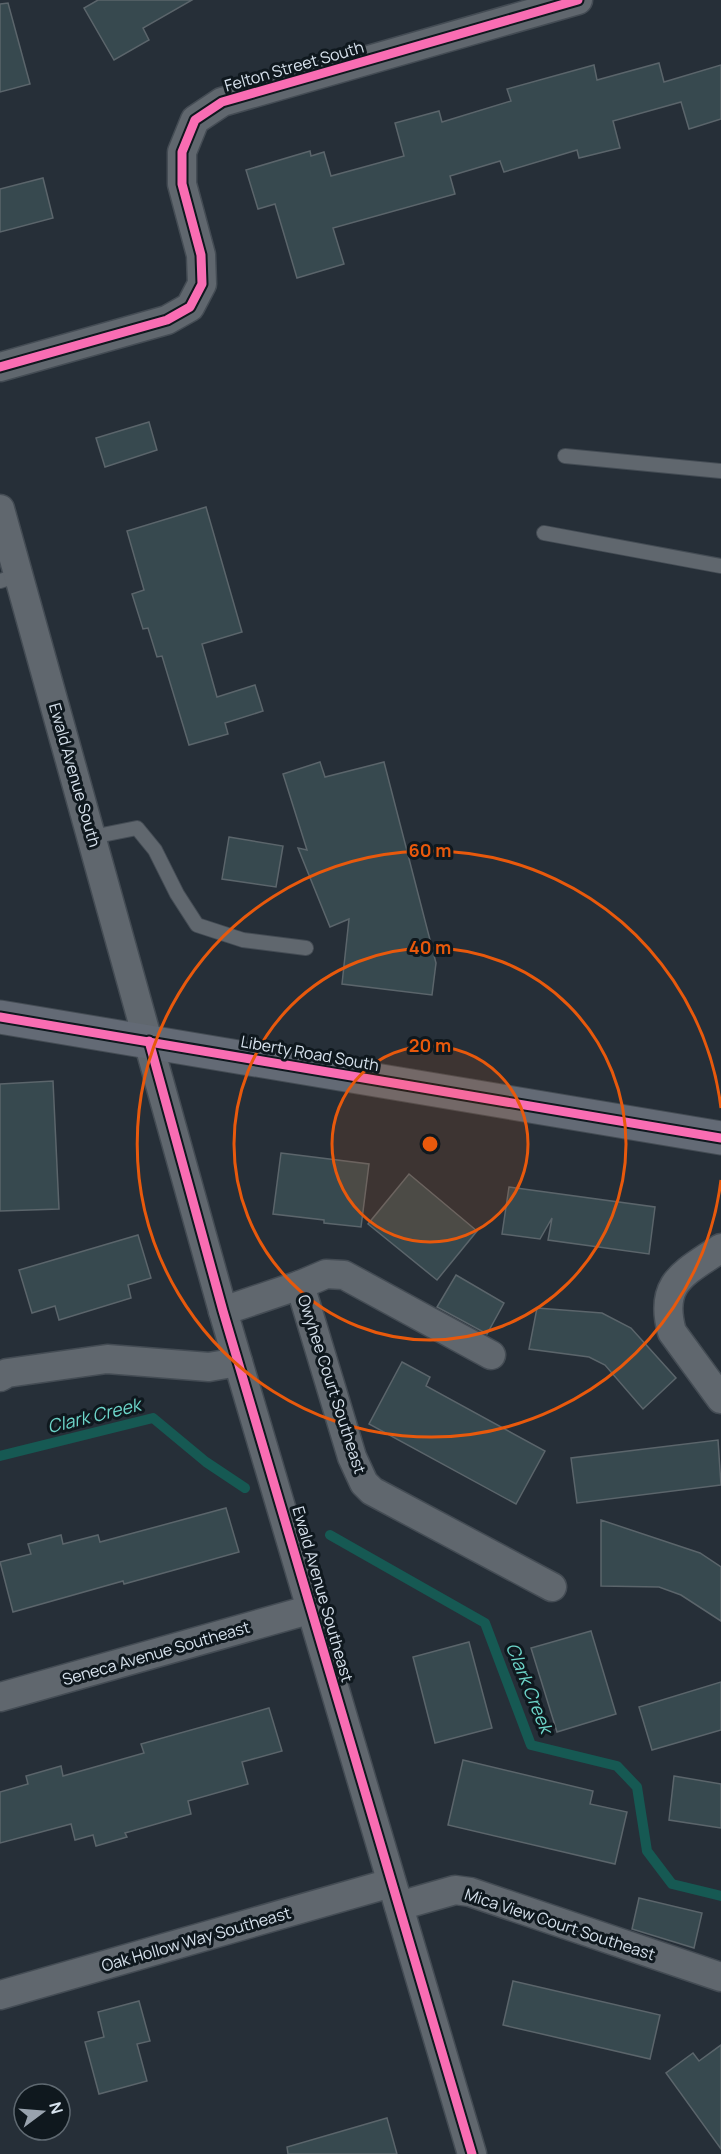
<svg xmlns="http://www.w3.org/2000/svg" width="721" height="2154" font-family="Manrope,sans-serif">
	<rect width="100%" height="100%" fill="#262f38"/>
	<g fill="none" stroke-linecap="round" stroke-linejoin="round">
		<!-- stream -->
		<g stroke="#165953" stroke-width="10">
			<path d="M 0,1456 L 153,1418 L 206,1462 L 245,1488"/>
			<path d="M 330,1535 L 485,1623 L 531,1745 L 617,1766 L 637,1787 L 647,1851 L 672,1884 L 721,1896"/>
		</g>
	</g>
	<!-- building -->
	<g fill="#37494f" stroke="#5b656b" stroke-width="1.5">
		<path d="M 98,0 L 192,0 L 143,28 L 149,40 L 114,60 L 84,8 Z"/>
		<path d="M 8,3 L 30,84 L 0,92 L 0,4 Z"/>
		<path d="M 659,63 L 664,82 L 721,65 L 721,119 L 689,129 L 681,102 L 613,121 L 620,148 L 579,158 L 577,150 L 504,172 L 500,161 L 450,176 L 455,194 L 333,228 L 344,264 L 297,278 L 275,204 L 258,209 L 246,170 L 310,151 L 311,156 L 324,152 L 331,176 L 404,156 L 395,123 L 439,111 L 442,122 L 511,101 L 507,89 L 594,65 L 597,80 Z"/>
		<path d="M 43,178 L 53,218 L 0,232 L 0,189 Z"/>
		<path d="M 149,422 L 157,450 L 105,467 L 96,438 Z"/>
		<path d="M 206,507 L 242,632 L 202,644 L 217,697 L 255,685 L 263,711 L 225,723 L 228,734 L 189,745 L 162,656 L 157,657 L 148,628 L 143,629 L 132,594 L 144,590 L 127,531 Z"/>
		<path d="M 320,762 L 325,777 L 384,762 L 436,963 L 432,995 L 342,984 L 349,919 L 330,927 L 298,848 L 307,850 L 283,774 Z"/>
		<path d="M 229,837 L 283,846 L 276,887 L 222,879 Z"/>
		<path d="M 53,1081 L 59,1209 L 0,1211 L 0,1084 Z"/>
		<path d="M 281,1153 L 369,1164 L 361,1227 L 324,1223 L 324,1220 L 273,1214 Z"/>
		<path d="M 409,1174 L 477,1231 L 437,1280 L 368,1224 Z"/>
		<path d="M 509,1187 L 655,1207 L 649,1254 L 548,1240 L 552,1218 L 540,1239 L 502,1234 Z"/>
		<path d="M 138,1235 L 151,1278 L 128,1285 L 131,1298 L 59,1320 L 55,1306 L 32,1313 L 19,1270 Z"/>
		<path d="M 456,1275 L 504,1303 L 487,1334 L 437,1307 Z"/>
		<path d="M 537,1308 L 602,1313 L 631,1328 L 676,1378 L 643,1409 L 605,1365 L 589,1357 L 529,1349 Z"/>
		<path d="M 402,1362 L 430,1377 L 426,1386 L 545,1451 L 516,1504 L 369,1424 Z"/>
		<path d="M 718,1440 L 721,1485 L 577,1503 L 571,1458 Z"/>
		<path d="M 226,1508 L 239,1552 L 124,1584 L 123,1581 L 13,1612 L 0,1562 L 31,1554 L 28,1544 L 61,1535 L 63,1544 L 98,1535 L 100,1542 Z"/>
		<path d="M 601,1520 L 700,1553 L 721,1567 L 721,1621 L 681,1595 L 659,1587 L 601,1586 Z"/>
		<path d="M 591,1631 L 616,1714 L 557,1732 L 531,1648 Z"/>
		<path d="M 469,1642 L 492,1728 L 435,1743 L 413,1657 Z"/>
		<path d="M 721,1682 L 721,1730 L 652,1750 L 639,1707 Z"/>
		<path d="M 269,1708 L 282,1751 L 242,1762 L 248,1784 L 188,1801 L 191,1814 L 125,1833 L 127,1837 L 96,1846 L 93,1835 L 75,1840 L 71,1824 L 0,1843 L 0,1792 L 28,1784 L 26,1776 L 61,1766 L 63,1776 L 144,1753 L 141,1744 Z"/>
		<path d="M 463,1760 L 593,1791 L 590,1804 L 627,1812 L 615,1864 L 448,1825 Z"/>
		<path d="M 674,1776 L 721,1784 L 721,1828 L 669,1820 Z"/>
		<path d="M 639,1898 L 702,1913 L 694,1948 L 632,1929 Z"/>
		<path d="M 513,1981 L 660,2015 L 650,2059 L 503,2025 Z"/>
		<path d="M 139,2001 L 150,2041 L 137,2044 L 147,2081 L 99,2094 L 85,2042 L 104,2037 L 98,2012 Z"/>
		<path d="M 721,2045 L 721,2149 L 666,2073 L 693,2053 L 699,2061 Z"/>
		<path d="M 387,2118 L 397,2154 L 288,2154 L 287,2147 Z"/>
	</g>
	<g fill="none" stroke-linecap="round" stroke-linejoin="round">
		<defs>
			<g id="service">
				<path d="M 565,456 L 721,471"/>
				<path d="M 544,533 L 721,566"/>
				<path d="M 0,581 L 19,575"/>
				<path d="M 92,837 L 137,828 L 155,850 L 177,894 L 197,925 L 243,940 L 306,948"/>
			</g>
			<g id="minor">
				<path d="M 0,367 L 167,320 L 190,307 L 202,284 L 201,255 L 182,184 L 182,152 L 195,120 L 222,102 L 578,0"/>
				<path d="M 0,509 L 223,1311 L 472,2154"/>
				<path d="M 721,1248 C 685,1273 658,1282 672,1332 L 721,1399"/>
				<path d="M 300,1285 L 352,1457 L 364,1483 L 372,1491 L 552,1587"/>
				<path d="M 223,1311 L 300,1285 L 326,1274 L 344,1275 L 491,1355"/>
				<path d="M 0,1377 L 7,1373 L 107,1359 L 209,1367 L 238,1362"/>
				<path d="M 0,1697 L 312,1609"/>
				<path d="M 399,1906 L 455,1890 L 470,1892 L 721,1977"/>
				<path d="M 0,1995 L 391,1883"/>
			</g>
			<path id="primary" d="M 0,1017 L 721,1138"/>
		</defs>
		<!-- service casing -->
		<use href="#service" stroke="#444c54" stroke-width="16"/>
		<!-- minor casing -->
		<use href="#minor" stroke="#444c54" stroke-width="31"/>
		<!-- primary casing -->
		<use href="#primary" stroke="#444c54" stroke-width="35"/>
		<!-- service -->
		<use href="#service" stroke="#60676e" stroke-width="14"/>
		<!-- minor -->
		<use href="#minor" stroke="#60676e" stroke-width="28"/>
		<!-- primary -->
		<use href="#primary" stroke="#636a75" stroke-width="33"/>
		<defs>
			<g id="cycleway">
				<path d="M 0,367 L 167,320 L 190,307 L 202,284 L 201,255 L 182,184 L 182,152 L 195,120 L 222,102 L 578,0"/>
				<path d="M 0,1017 L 721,1138"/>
				<path d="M 149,1041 L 223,1311 L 472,2154"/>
			</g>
		</defs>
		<!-- cycleway casing -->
		<use href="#cycleway" stroke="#0f181e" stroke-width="13"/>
		<!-- cycleway -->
		<use href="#cycleway" stroke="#f96db3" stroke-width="9"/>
	</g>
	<!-- distance rings -->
	<circle cx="430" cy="1144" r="98" fill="#e8590c" fill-opacity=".12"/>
	<g fill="none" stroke="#e8590c" stroke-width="3">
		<circle cx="430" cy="1144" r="98"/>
		<circle cx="430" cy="1144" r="196"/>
		<path d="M721 1180A293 293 0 1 1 721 1108"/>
	</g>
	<g text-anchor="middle" stroke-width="6" stroke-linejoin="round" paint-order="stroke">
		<!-- street labels -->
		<g font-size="16" fill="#d7e2ed" stroke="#0f181e">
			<text transform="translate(294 66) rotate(-16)" y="6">Felton Street South</text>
			<text transform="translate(75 775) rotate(74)" y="6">Ewald Avenue South</text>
			<text transform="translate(310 1053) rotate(10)" y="6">Liberty Road South</text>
			<text transform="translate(332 1384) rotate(72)" y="6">Owyhee Court Southeast</text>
			<text transform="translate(323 1594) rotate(74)" y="6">Ewald Avenue Southeast</text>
			<text transform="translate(156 1653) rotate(-16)" y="6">Seneca Avenue Southeast</text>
			<text transform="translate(560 1924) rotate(18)" y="6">Mica View Court Southeast</text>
			<text transform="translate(196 1939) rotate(-16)" y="6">Oak Hollow Way Southeast</text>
		</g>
		<!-- water labels -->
		<g font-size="18" font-style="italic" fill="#6dd6ca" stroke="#0f181e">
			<text transform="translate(94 1416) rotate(-14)" y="6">Clark Creek</text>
			<text transform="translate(529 1688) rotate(68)" y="6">Clark Creek</text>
		</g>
	</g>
	<circle cx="430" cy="1144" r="9" fill="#e8590c" stroke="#0f181e" stroke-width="3"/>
	<g font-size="18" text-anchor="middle" font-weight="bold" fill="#e8590c" stroke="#0f181e" stroke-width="6" stroke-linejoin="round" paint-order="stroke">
		<text x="430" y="857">60 m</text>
		<text x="430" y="954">40 m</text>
		<text x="430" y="1052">20 m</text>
	</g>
	<!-- north arrow -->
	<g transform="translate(42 2112) rotate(74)"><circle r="28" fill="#0f181e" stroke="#5f6971" stroke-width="1.5"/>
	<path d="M0-4.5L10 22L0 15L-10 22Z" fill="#99a3ae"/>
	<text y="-9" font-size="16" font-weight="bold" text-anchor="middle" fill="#d7e2ed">N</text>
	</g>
</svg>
